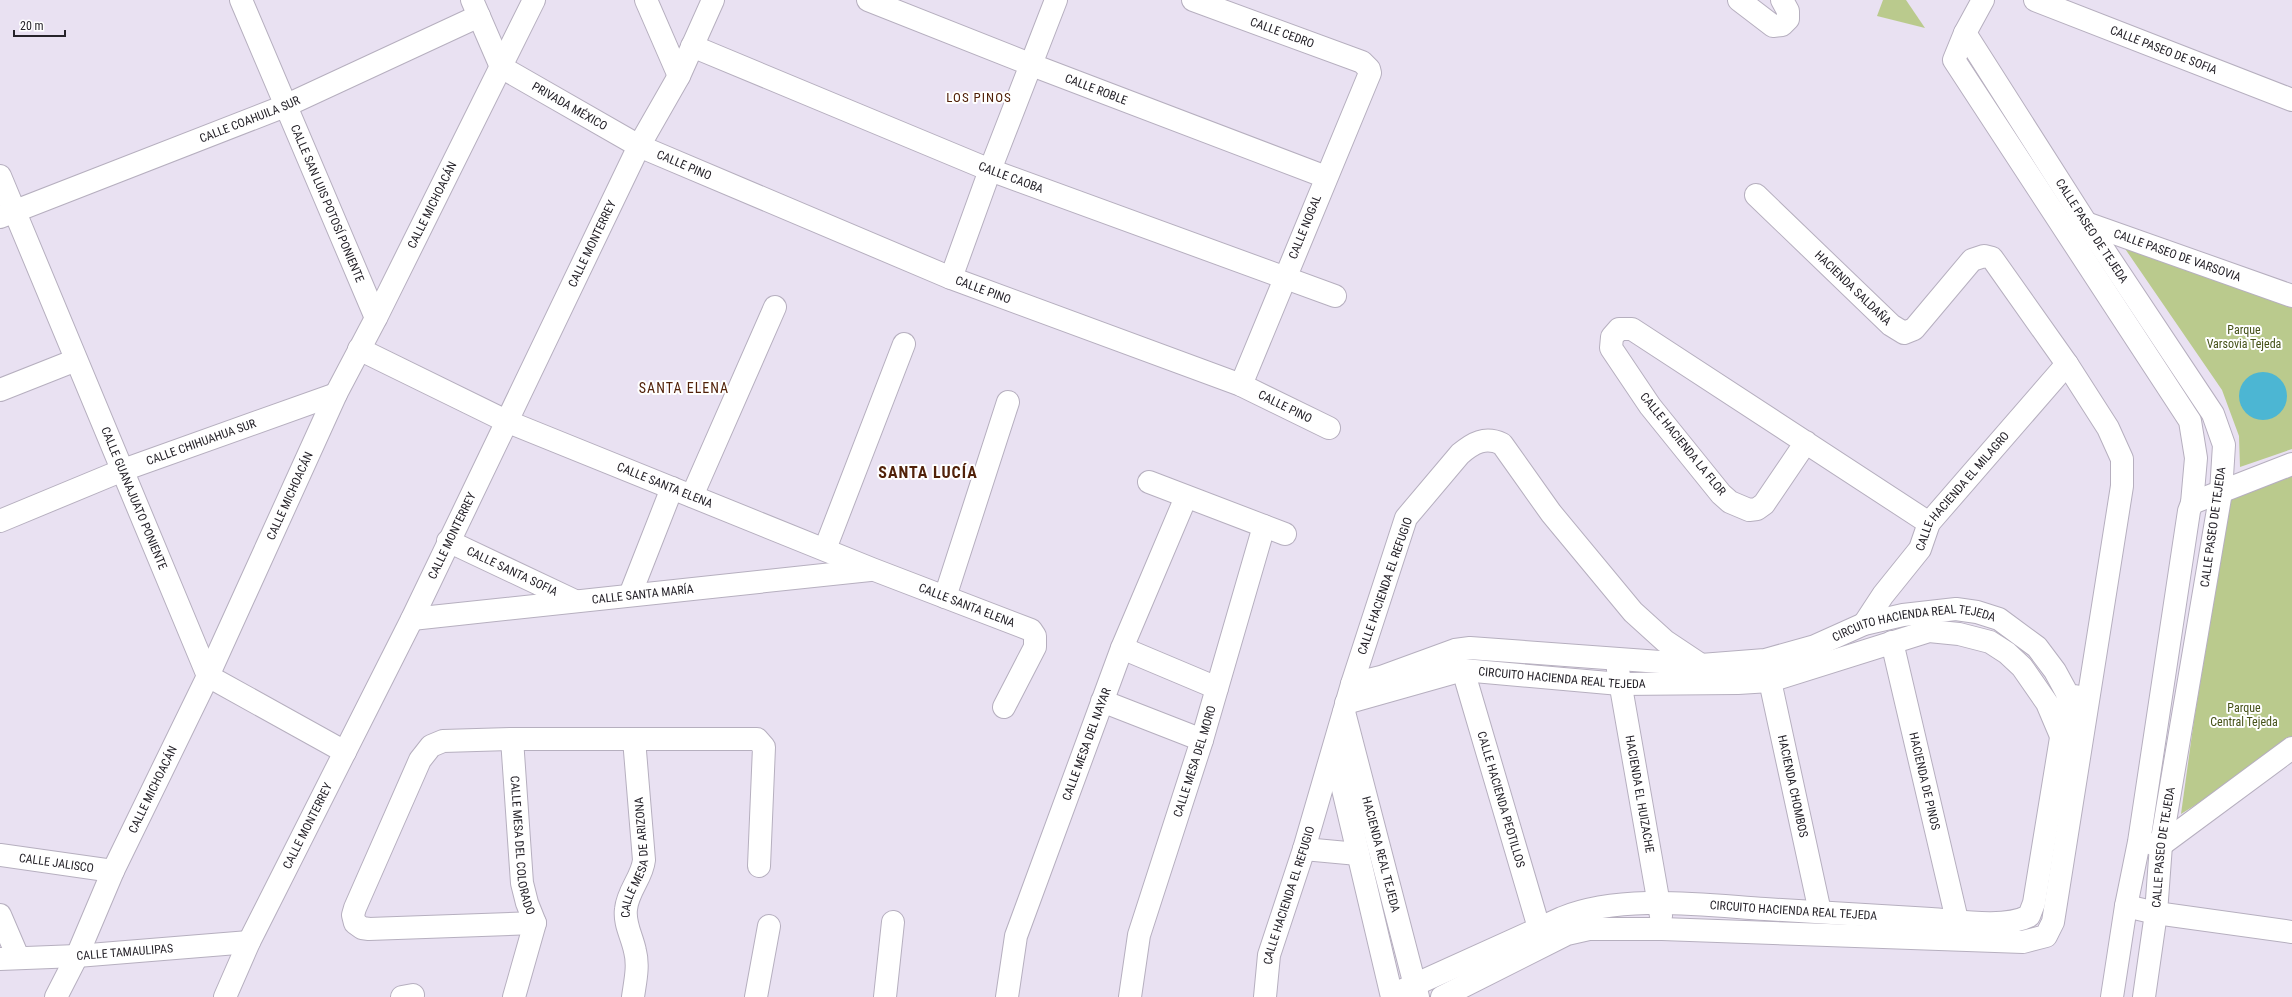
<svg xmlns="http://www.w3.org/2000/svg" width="2292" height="997" font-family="'Roboto Condensed',sans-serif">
	<rect width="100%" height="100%" fill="#e9e1f2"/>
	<!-- green -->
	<g fill="#baca8d">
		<path d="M 1883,0 L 1906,0 L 1925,28 L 1877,16 Z"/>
		<path d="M 2117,237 L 2292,303 L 2292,449 L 2240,467 L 2239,436 L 2222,390 Z"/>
		<path d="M 2292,473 L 2292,741 L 2251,770 L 2181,814 L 2194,720 L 2232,494 Z"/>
	</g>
	<!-- water -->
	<circle fill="#4cb6d3" cx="2263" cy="396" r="24"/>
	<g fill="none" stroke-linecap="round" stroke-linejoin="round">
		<defs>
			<g id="minor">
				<path id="s1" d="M 241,0 L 376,318"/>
				<path d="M 472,0 L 501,67"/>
				<path d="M 646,0 L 679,76"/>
				<path id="s2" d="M 868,0 L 1032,65 L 1326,177"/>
				<path id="s3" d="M 1193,0 L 1362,62 L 1369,69 L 1370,73 L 1241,385"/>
				<path d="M 1739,0 L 1773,26 L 1782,25 L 1788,19 L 1788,11 L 1782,0"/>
				<path d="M 1983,0 L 1965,33 L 1954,60 L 2190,421 L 2196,458 L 2192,503"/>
				<path id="s4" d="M 2035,0 L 2292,100"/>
				<path id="s5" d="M 1965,33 L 2086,223 L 2213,414 L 2224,445 L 2221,492"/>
				<path id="s6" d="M 692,46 L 990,170 L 1335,296"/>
				<path id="s7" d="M 501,67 L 639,146 L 951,278 L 1241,385 L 1329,428"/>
				<path id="s8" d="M 0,176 L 208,676 L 345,752"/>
				<path id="s9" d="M 0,217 L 285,106 L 479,16"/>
				<path id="s10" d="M 2082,224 L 2086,223 L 2292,296"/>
				<path d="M 951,278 L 990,170 L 1056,0"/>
				<path id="s11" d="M 359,349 L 506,421 L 872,569 L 1031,630 L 1035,636 L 1035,647 L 1004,707"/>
				<path d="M 0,390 L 76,360"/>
				<path d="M 1806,442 L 1764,504 L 1757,509 L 1749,510 L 1730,502 L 1721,494 L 1650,406 L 1611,348 L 1612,337 L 1619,329 L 1632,329 L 1929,523"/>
				<path d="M 1149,482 L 1285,534"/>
				<path d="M 692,496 L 775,307"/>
				<path id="s12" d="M 0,521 L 123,470 L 336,394"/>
				<path id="s13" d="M 448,541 L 575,601"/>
				<path d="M 825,549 L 904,344"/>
				<path d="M 630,595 L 672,488"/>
				<path d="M 945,597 L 1008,402"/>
				<path id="s14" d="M 412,619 L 870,570"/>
				<path id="s15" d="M 1864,624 L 1883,595 L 1920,549 L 1929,523 L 2067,364"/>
				<path id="s16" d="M 1892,642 L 1957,920"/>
				<path d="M 1122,648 L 1217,688"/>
				<path id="s17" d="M 1767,667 L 1820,912"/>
				<path id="s18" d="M 1463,670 L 1539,928"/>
				<path id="s19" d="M 1618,670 L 1661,916"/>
				<path id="s20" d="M 1352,684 L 1381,677 L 1455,650 L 1470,648 L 1701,665 L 1765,660 L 1815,646 L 1864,624 L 1903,615 L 1956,609 L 1977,612 L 1999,619 L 2037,647 L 2055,671 L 2068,695 L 2081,697"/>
				<path d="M 1102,701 L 1202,740"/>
				<path id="s21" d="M 1346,703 L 1463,670 L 1620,684 L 1738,683 L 1770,681 L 1929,631 L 1959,634 L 1990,642 L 2007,653 L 2022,667 L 2047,703 L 2061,736"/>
				<path id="s22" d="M 1344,712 L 1418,997"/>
				<path id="s23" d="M 512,739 L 522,883 L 527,903 L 535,923 L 514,997"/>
				<path d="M 1334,751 L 1392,997"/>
				<path d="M 1304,849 L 1358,854"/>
				<path id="s24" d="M 0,855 L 113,871"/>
				<path d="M 2126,906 L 2156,913 L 2292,932"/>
				<path d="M 0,915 L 18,957"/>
				<path d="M 535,923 L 369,929 L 362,928 L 355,923 L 353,915 L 355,908 L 420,760 L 431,746 L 443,741 L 512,739 L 757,739 L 764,747 L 759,866"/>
				<path id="s25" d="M 0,959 L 77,956 L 249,942"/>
				<path id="s26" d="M 1392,995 L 1562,918 C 1621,894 1703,905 1765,909 C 1820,912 1876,916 1931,919 C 1959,921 2004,929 2029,916 L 2034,903 L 2068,695"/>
				<path id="s27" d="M 56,997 L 77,956 L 113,871 L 208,676 L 336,394 L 376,318 L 534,0"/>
				<path id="s28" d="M 225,997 L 249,942 L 412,619 L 639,146 L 679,76 L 713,0"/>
				<path d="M 402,997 L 413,995"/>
				<path id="s29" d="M 633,997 C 635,982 639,966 635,951 C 632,936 624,924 626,909 C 628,890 642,878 644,860 L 634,739"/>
				<path d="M 756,997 L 769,926"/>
				<path d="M 885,997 L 893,922"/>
				<path id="s30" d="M 1007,997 L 1016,936 L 1122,648 L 1186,497"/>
				<path id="s31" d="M 1130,997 L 1139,935 L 1202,740 L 1264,526"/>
				<path id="s32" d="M 1265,997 L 1269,955 L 1304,849 L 1352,684 L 1406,518 L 1460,454 C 1473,443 1485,436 1502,444 L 1551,513 L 1633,612 L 1665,641 L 1701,665"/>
				<path d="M 1442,997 L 1567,934 L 1589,929 L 1662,929 L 2023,942 L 2046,936 L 2053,922 L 2122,486 L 2122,459 L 2108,428 L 2067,364 L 1992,258 L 1984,256 L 1972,260 L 1914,329 L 1904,333 L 1891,325 L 1756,195"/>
			</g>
			<g id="major">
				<path d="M 2153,844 L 2161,845 L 2292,748"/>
				<path d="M 2112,997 L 2126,906 L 2139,842 L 2189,511 L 2192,503 L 2292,464"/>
				<path id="s33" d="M 2144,997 L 2156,913 L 2161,845 L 2221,492"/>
			</g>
		</defs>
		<!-- minor casing -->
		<use href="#minor" stroke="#b6afbf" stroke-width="24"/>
		<!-- major casing -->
		<use href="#major" stroke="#b6afbf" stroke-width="24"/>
		<!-- minor -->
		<use href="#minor" stroke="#fff" stroke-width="22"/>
		<!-- major -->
		<use href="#major" stroke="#fff" stroke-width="22"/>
	</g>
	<g text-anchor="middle" stroke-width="4" stroke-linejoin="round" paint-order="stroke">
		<!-- street labels -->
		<g font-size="12" fill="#26232a" stroke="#fff">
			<text dy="4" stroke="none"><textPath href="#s3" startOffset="95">CALLE CEDRO</textPath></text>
			<text dy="4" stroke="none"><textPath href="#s4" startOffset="138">CALLE PASEO DE SOFIA</textPath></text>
			<text dy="4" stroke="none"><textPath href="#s2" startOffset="245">CALLE ROBLE</textPath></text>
			<text dy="4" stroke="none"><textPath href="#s7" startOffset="79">PRIVADA MÉXICO</textPath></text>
			<text dy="4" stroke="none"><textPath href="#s9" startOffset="268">CALLE COAHUILA SUR</textPath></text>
			<text dy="4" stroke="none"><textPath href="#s7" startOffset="208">CALLE PINO</textPath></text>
			<text dy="4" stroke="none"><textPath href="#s6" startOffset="345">CALLE CAOBA</textPath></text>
			<text dy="4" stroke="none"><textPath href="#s1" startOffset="221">CALLE SAN LUIS POTOSÍ PONIENTE</textPath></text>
			<text dy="4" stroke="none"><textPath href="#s27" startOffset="877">CALLE MICHOACÁN</textPath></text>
			<text transform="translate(1305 227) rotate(-68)" y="4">CALLE NOGAL</text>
			<text dy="4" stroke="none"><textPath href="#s5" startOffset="235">CALLE PASEO DE TEJEDA</textPath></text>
			<text dy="4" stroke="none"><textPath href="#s28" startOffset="838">CALLE MONTERREY</textPath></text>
			<text dy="4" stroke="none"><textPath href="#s10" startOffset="101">CALLE PASEO DE VARSOVIA</textPath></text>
			<text transform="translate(1853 288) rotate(44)" y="4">HACIENDA SALDAÑA</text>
			<text dy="4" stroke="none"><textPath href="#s7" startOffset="532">CALLE PINO</textPath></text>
			<text dy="4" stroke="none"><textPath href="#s7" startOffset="856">CALLE PINO</textPath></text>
			<text dy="4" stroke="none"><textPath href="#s12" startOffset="216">CALLE CHIHUAHUA SUR</textPath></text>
			<text transform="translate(1683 444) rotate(51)" y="4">CALLE HACIENDA LA FLOR</text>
			<text dy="4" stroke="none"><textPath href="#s11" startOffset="335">CALLE SANTA ELENA</textPath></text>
			<text dy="4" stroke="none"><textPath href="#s15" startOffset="166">CALLE HACIENDA EL MILAGRO</textPath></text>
			<text dy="4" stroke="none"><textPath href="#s27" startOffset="553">CALLE MICHOACÁN</textPath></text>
			<text dy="4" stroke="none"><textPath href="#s8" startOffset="349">CALLE GUANAJUATO PONIENTE</textPath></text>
			<text transform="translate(2213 527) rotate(-82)" y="4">CALLE PASEO DE TEJEDA</text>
			<text dy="4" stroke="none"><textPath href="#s28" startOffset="514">CALLE MONTERREY</textPath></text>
			<text dy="4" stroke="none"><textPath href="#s13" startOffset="71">CALLE SANTA SOFIA</textPath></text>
			<text transform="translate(1385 586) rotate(-71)" y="4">CALLE HACIENDA EL REFUGIO</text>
			<text dy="4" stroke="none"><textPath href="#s14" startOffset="232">CALLE SANTA MARÍA</textPath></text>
			<text dy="4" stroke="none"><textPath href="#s11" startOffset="660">CALLE SANTA ELENA</textPath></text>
			<text dy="4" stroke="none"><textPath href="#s20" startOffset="575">CIRCUITO HACIENDA REAL TEJEDA</textPath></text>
			<text dy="4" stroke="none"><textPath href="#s21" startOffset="221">CIRCUITO HACIENDA REAL TEJEDA</textPath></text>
			<text dy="4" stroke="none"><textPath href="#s30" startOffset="266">CALLE MESA DEL NAYAR</textPath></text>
			<text dy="4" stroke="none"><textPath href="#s31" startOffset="245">CALLE MESA DEL MORO</textPath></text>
			<text dy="4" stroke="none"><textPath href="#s16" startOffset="143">HACIENDA DE PINOS</textPath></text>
			<text dy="4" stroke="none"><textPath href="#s17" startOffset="122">HACIENDA CHOMBOS</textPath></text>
			<text dy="4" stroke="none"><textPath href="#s27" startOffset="229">CALLE MICHOACÁN</textPath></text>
			<text dy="4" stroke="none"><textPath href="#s19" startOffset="126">HACIENDA EL HUIZACHE</textPath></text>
			<text dy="4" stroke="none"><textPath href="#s18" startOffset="135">CALLE HACIENDA PEOTILLOS</textPath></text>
			<text dy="4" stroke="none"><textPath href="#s28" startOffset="190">CALLE MONTERREY</textPath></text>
			<text dy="4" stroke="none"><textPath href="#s23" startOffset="107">CALLE MESA DEL COLORADO</textPath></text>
			<text dy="4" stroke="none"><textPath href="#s33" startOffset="151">CALLE PASEO DE TEJEDA</textPath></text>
			<text dy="4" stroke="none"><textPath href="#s22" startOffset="147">HACIENDA REAL TEJEDA</textPath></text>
			<text dy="4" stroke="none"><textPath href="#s29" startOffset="143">CALLE MESA DE ARIZONA</textPath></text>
			<text dy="4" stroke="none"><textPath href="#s24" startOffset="57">CALLE JALISCO</textPath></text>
			<text dy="4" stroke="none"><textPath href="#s32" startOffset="105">CALLE HACIENDA EL REFUGIO</textPath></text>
			<text dy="4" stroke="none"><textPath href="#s26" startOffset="420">CIRCUITO HACIENDA REAL TEJEDA</textPath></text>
			<text dy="4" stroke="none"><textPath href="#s25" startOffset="125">CALLE TAMAULIPAS</textPath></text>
		</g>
		<!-- park labels -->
		<g font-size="12" fill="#455118" stroke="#fff">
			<text x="2244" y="334">Parque<tspan x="2244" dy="14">Varsovia Tejeda</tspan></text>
			<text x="2244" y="712">Parque<tspan x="2244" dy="14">Central Tejeda</tspan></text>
		</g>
		<!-- neighbourhood labels -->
		<g font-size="13" letter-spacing="1" fill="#512109" stroke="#fff">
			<text x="979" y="102">LOS PINOS</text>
		</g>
		<!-- quarter labels -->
		<g font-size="14" letter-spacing="1" fill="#512109" stroke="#fff">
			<text x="684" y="393">SANTA ELENA</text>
		</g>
		<!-- district labels -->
		<g font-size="16" font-weight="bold" letter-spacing="1" fill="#512109" stroke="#fff">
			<text x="928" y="478">SANTA LUCÍA</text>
		</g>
	</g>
	<!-- scale -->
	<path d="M14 30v6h51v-6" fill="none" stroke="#26232a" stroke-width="2"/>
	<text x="20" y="30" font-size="12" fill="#26232a" stroke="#ffffff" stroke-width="3" paint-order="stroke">20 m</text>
</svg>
